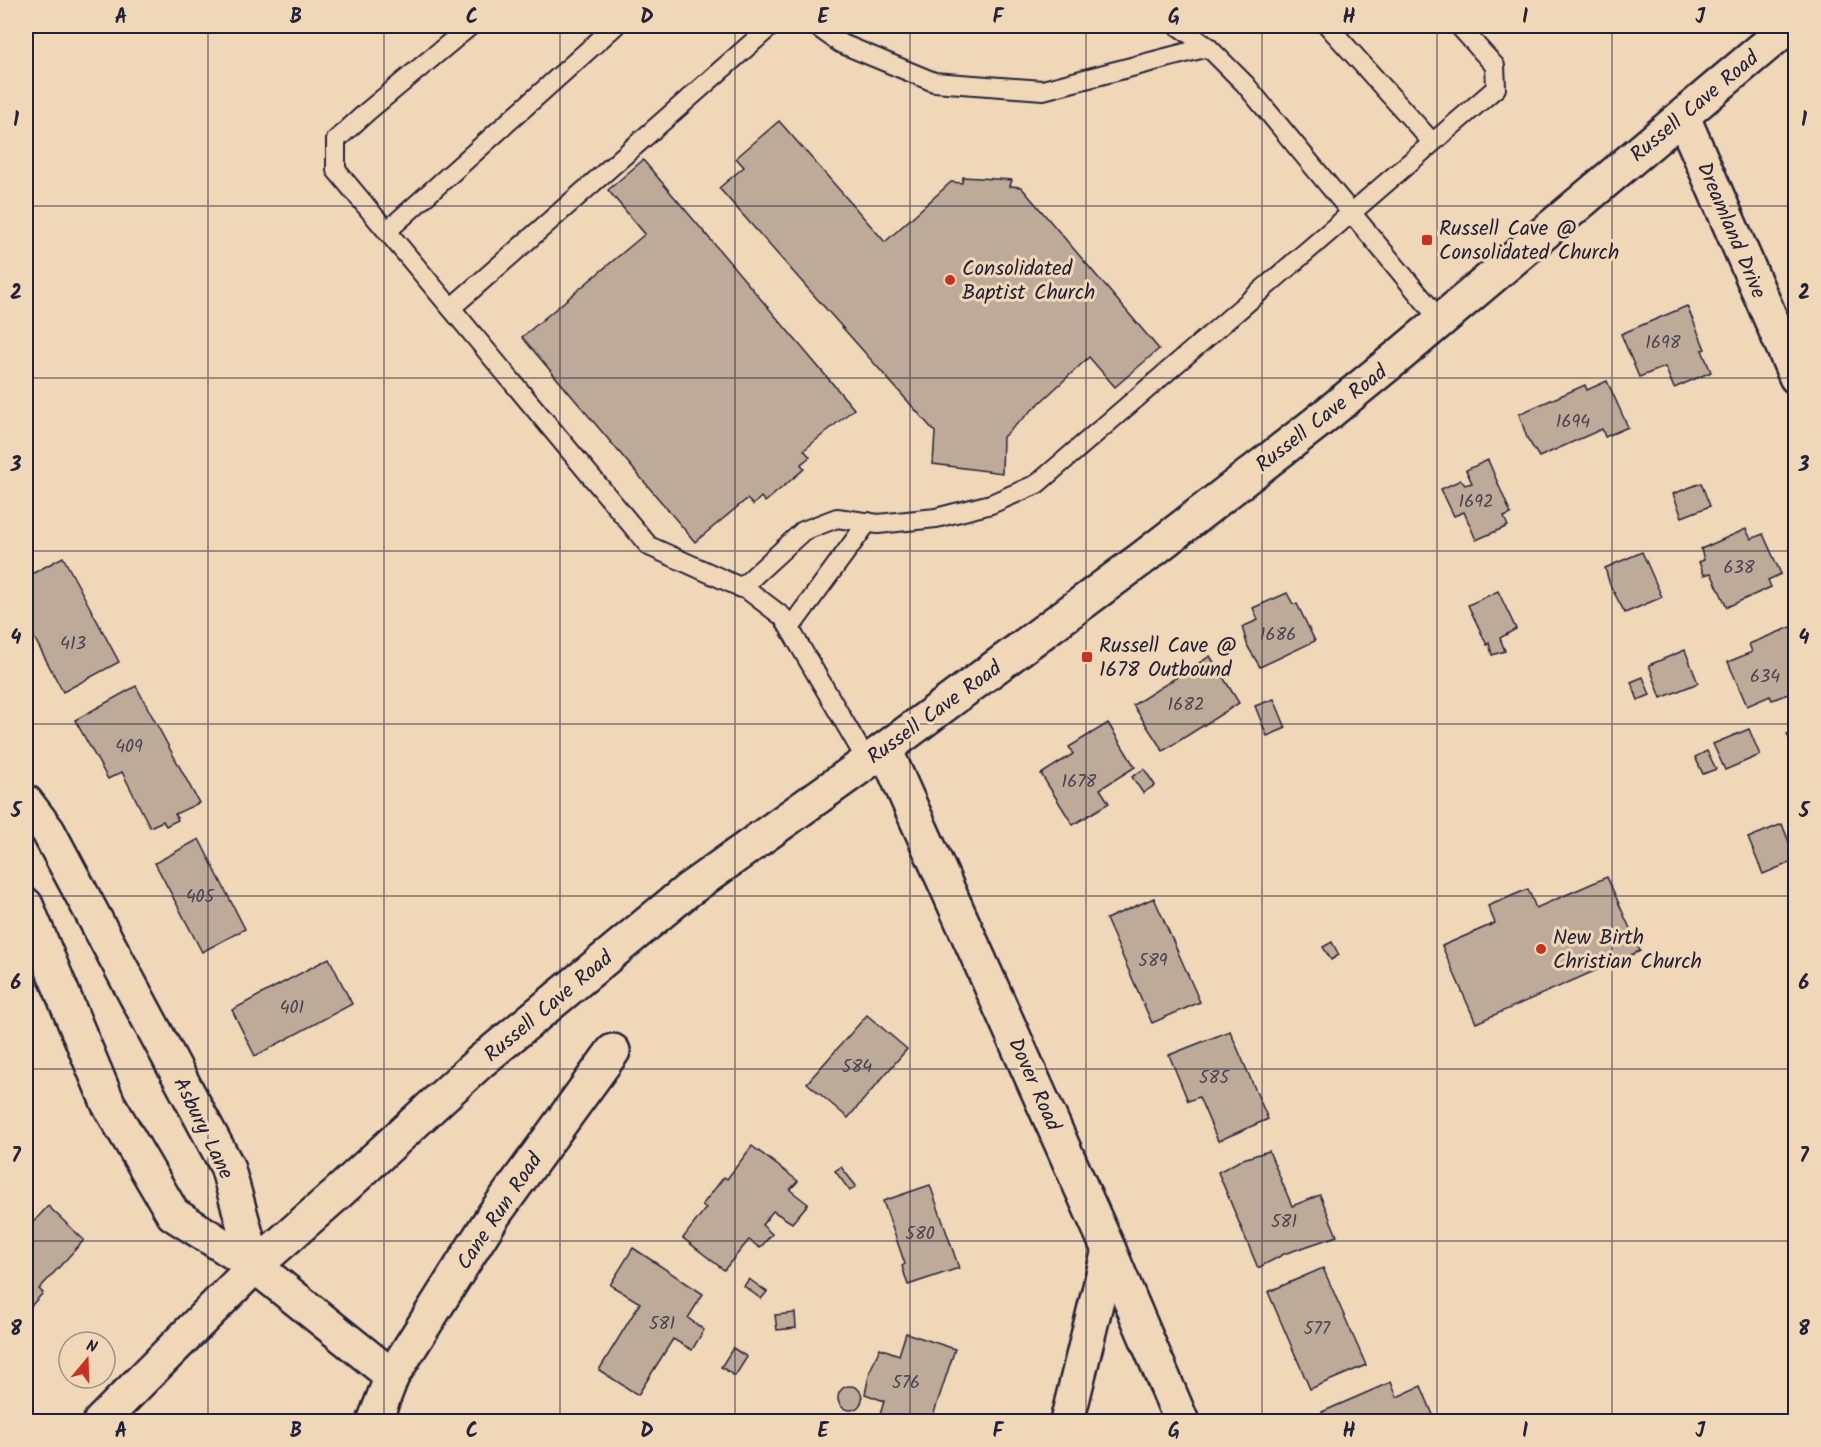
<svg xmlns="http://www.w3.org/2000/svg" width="1821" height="1447" font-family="Kalam,sans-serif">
	<rect width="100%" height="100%" fill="#f0d7b8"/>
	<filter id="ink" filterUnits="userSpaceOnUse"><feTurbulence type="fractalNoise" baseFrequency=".0167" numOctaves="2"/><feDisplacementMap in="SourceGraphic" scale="12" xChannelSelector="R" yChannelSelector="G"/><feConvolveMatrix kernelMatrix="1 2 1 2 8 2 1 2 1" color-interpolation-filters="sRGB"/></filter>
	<g filter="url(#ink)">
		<!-- building -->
		<g fill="#bdaa99" stroke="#22223b" stroke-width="1.5">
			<path d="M 779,121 L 885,242 L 951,182 L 962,183 L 963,177 L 1012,180 L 1010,186 L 1021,187 L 1159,349 L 1115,387 L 1089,357 L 1003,437 L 1002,473 L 933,464 L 935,432 L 719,188 L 744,167 L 736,158 Z"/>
			<path d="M 643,160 L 854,409 L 804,450 L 810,457 L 801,464 L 804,469 L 765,502 L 761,497 L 753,505 L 747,499 L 695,542 L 522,337 L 645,234 L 608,190 Z"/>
			<path d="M 1687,306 L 1705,349 L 1702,350 L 1711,372 L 1674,388 L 1665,367 L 1639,377 L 1621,334 Z"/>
			<path d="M 1607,381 L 1628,427 L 1605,437 L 1602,429 L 1539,457 L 1527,438 L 1519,414 L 1585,385 L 1587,390 Z"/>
			<path d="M 1488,460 L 1511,514 L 1504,517 L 1508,526 L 1476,540 L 1464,512 L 1454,516 L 1441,489 L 1461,480 L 1465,485 L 1472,483 L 1466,470 Z"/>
			<path d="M 1701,483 L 1710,506 L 1682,517 L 1673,494 Z"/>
			<path d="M 1746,529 L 1751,539 L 1763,534 L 1781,574 L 1768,580 L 1771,587 L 1727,607 L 1711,573 L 1704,575 L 1699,562 L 1704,560 L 1701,549 Z"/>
			<path d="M 1642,552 L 1662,597 L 1625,613 L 1610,585 L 1605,568 Z"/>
			<path d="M 63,557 L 119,662 L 63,692 L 27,624 L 32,621 L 26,610 L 26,577 Z"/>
			<path d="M 1498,591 L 1516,629 L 1500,638 L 1505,651 L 1492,655 L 1489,643 L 1487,645 L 1468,605 Z"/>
			<path d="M 1287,593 L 1293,604 L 1297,604 L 1315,641 L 1260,667 L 1248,647 L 1242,627 L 1258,620 L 1253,608 Z"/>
			<path d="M 1796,625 L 1796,691 L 1772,700 L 1770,696 L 1747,706 L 1728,662 L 1752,652 L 1749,644 Z"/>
			<path d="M 1685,650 L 1698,683 L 1661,698 L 1649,665 Z"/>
			<path d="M 1210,656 L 1239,703 L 1163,751 L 1133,705 Z"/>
			<path d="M 1643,677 L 1650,695 L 1638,700 L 1631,682 Z"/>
			<path d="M 136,686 L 199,803 L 175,814 L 178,820 L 166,826 L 163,821 L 150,827 L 122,772 L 108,779 L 75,720 Z"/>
			<path d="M 1274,699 L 1286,728 L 1267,736 L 1255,706 Z"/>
			<path d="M 1108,723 L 1135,767 L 1100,789 L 1109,803 L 1073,825 L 1041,774 L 1073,754 L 1069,747 Z"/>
			<path d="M 1749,729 L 1760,755 L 1725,770 L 1713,744 Z"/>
			<path d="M 1796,730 L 1796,753 L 1787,734 Z"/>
			<path d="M 1707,751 L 1716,769 L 1703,774 L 1695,757 Z"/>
			<path d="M 1144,769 L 1155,785 L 1143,793 L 1132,777 Z"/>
			<path d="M 1782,824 L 1796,860 L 1763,874 L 1748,838 Z"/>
			<path d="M 199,839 L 245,929 L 202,952 L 155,863 Z"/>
			<path d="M 1607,877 L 1640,951 L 1476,1023 L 1442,946 L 1495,923 L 1488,906 L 1528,889 L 1536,908 Z"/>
			<path d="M 1154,898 L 1200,1002 L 1152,1023 L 1106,919 Z"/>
			<path d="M 1332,942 L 1339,955 L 1331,960 L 1323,947 Z"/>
			<path d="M 329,958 L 352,1004 L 255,1056 L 232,1010 Z"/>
			<path d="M 867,1015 L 907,1049 L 848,1118 L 807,1083 Z"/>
			<path d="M 1230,1031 L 1268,1119 L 1218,1141 L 1199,1097 L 1188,1101 L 1169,1055 Z"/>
			<path d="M 752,1146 L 798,1181 L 790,1190 L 808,1204 L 792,1223 L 773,1211 L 762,1225 L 772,1234 L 760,1248 L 749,1240 L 724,1270 L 683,1238 L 706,1208 L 702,1205 L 724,1177 L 727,1179 Z"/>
			<path d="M 1269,1151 L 1292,1206 L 1320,1195 L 1337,1236 L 1284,1254 L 1258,1268 L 1218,1172 L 1243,1159 Z"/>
			<path d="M 841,1167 L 856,1186 L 850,1191 L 835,1171 Z"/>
			<path d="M 930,1185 L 959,1268 L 908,1285 L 902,1266 L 905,1264 L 883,1201 Z"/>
			<path d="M 48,1206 L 84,1240 L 39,1289 L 43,1293 L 29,1308 L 26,1304 L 26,1230 Z"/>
			<path d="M 633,1248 L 703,1294 L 688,1318 L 704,1330 L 692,1350 L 673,1339 L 638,1395 L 599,1370 L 640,1303 L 610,1285 Z"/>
			<path d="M 1323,1268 L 1366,1365 L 1310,1389 L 1268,1292 Z"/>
			<path d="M 749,1279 L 767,1292 L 761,1299 L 744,1286 Z"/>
			<path d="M 795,1313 L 796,1328 L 777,1330 L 775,1315 Z"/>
			<path d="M 906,1333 L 955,1349 L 931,1422 L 878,1422 L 884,1401 L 865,1394 L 870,1371 L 880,1348 L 899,1355 Z"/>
			<path d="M 733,1348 L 747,1357 L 735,1376 L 721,1367 Z"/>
			<path d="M 1391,1382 L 1397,1397 L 1421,1386 L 1436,1422 L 1326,1422 L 1322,1412 Z"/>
			<circle cx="850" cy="1398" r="12"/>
		</g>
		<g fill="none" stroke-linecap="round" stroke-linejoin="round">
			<defs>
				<g id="service">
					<path d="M 470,26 L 368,111 L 336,140 L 336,170 L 649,546 L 749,591 L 783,617 L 867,761"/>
					<path d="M 816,26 L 840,43 L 934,82 L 1043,90 L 1208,47 L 1245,84 L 1440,320"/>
					<path d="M 1178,26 L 1208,47"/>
					<path d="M 1328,26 L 1432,142"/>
					<path d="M 387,231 L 615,26"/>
					<path d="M 451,308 L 771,26"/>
					<path d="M 741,588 L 803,531 L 837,518 L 878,524 L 936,518 L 991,504 L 1037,484 L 1496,88 L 1495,66 L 1459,26"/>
					<path d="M 790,628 L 868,522"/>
				</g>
				<g id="minor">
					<path d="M 1683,117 L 1796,377"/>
					<path d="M 885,749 L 1109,1250 L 1182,1422"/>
					<path d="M 26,802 L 48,831 L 227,1166 L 255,1266"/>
					<path d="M 26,905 L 108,1103 L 173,1214 L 255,1266 L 392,1376"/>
					<path d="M 374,1422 L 392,1376 L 493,1216 L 613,1051"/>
					<path d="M 1067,1422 L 1109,1250"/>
				</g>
				<path id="secondary" d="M 100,1422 L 255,1266 L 339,1192 L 480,1062 L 688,890 L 885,749 L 1144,557 L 1315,424 L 1401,354 L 1789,26"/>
			</defs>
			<!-- service casing -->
			<use href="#service" stroke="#22223b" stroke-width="22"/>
			<!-- minor casing -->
			<use href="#minor" stroke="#22223b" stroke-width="38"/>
			<!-- secondary casing -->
			<use href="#secondary" stroke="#22223b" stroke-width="38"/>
			<!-- service -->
			<use href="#service" stroke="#f0d7b8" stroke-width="18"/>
			<!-- minor -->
			<use href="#minor" stroke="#f0d7b8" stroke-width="33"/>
			<!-- secondary -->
			<use href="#secondary" stroke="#f0d7b8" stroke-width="33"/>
		</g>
	</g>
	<!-- grid -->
	<path fill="none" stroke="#22223b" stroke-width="1.5" stroke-opacity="0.55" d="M 208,26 L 208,1422M 384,26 L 384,1422M 560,26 L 560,1422M 735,26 L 735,1422M 910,26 L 910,1422M 1086,26 L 1086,1422M 1262,26 L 1262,1422M 1437,26 L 1437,1422M 1612,26 L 1612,1422M 26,206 L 1796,206M 26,378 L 1796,378M 26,551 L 1796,551M 26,724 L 1796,724M 26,896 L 1796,896M 26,1069 L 1796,1069M 26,1241 L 1796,1241"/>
	<!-- markers -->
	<g fill="#c8321e" stroke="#f0d7b8" stroke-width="2">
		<rect x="1421" y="234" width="12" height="12" rx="3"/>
		<circle cx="950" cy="280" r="6"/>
		<rect x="1081" y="651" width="12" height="12" rx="3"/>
		<circle cx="1541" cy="949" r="6"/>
	</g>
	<g text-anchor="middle" stroke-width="6" stroke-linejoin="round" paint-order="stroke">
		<!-- number labels -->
		<g font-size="18" fill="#494452">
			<text x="1663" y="348">1698</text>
			<text x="1573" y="427">1694</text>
			<text x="1476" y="507">1692</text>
			<text x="1739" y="573">638</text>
			<text x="1278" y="640">1686</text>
			<text x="73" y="649">413</text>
			<text x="1765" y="682">634</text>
			<text x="1186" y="710">1682</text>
			<text x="129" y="752">409</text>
			<text x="1079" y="787">1678</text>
			<text x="200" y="902">405</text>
			<text x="1153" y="966">589</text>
			<text x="292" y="1013">401</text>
			<text x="857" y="1072">584</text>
			<text x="1214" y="1083">585</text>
			<text x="1284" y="1227">581</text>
			<text x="920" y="1239">580</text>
			<text x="662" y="1329">581</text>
			<text x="1317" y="1334">577</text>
			<text x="906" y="1388">576</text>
		</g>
		<!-- street labels -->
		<g font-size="21" fill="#22223b" stroke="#f0d7b8">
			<text transform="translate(1694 106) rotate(-40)" y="7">Russell Cave Road</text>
			<text transform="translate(1732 230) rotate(67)" y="7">Dreamland Drive</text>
			<text transform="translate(1321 418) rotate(-38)" y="7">Russell Cave Road</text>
			<text transform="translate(934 712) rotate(-36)" y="7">Russell Cave Road</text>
			<text transform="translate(548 1006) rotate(-40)" y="7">Russell Cave Road</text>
			<text transform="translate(1035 1084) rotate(66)" y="7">Dover Road</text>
			<text transform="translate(204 1128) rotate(64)" y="7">Asbury Lane</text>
			<text transform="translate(499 1211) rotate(-56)" y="7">Cane Run Road</text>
		</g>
		<!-- poi labels -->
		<g font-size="21" fill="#22223b" stroke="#f0d7b8" text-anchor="start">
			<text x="1439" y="235">Russell Cave @<tspan x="1439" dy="24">Consolidated Church</tspan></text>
			<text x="962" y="275">Consolidated<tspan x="962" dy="24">Baptist Church</tspan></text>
			<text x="1099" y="652">Russell Cave @<tspan x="1099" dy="24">1678 Outbound</tspan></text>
			<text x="1553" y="944">New Birth<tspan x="1553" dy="24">Christian Church</tspan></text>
		</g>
	</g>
	<!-- margin -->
	<rect width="1821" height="1447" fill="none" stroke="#f0d7b8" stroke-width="66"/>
	<!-- north arrow -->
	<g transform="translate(87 1360) rotate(19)"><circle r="28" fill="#f0d7b8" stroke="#9e8f86" stroke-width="1.5"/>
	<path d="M0-4.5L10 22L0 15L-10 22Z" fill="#c8321e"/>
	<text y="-9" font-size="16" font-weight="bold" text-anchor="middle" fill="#22223b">N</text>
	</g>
	<rect x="33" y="33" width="1755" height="1381" fill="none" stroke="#22223b" stroke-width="2"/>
	<g font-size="20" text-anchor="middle" font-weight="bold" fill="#22223b">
		<text x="121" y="23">A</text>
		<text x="296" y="23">B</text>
		<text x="472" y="23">C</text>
		<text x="647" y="23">D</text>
		<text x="823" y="23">E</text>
		<text x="998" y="23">F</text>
		<text x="1174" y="23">G</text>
		<text x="1349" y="23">H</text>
		<text x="1525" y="23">I</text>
		<text x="1700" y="23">J</text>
		<text x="16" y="126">1</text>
		<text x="1804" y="126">1</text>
		<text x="16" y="299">2</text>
		<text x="1804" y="299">2</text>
		<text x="16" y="471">3</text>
		<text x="1804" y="471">3</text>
		<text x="16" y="644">4</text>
		<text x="1804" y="644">4</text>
		<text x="16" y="817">5</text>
		<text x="1804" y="817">5</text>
		<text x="16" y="989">6</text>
		<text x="1804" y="989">6</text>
		<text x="16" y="1162">7</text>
		<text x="1804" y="1162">7</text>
		<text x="16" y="1335">8</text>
		<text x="1804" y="1335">8</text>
		<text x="121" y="1437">A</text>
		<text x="296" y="1437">B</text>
		<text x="472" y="1437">C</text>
		<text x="647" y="1437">D</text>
		<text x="823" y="1437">E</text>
		<text x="998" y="1437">F</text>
		<text x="1174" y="1437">G</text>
		<text x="1349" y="1437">H</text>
		<text x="1525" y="1437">I</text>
		<text x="1700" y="1437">J</text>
	</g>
</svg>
